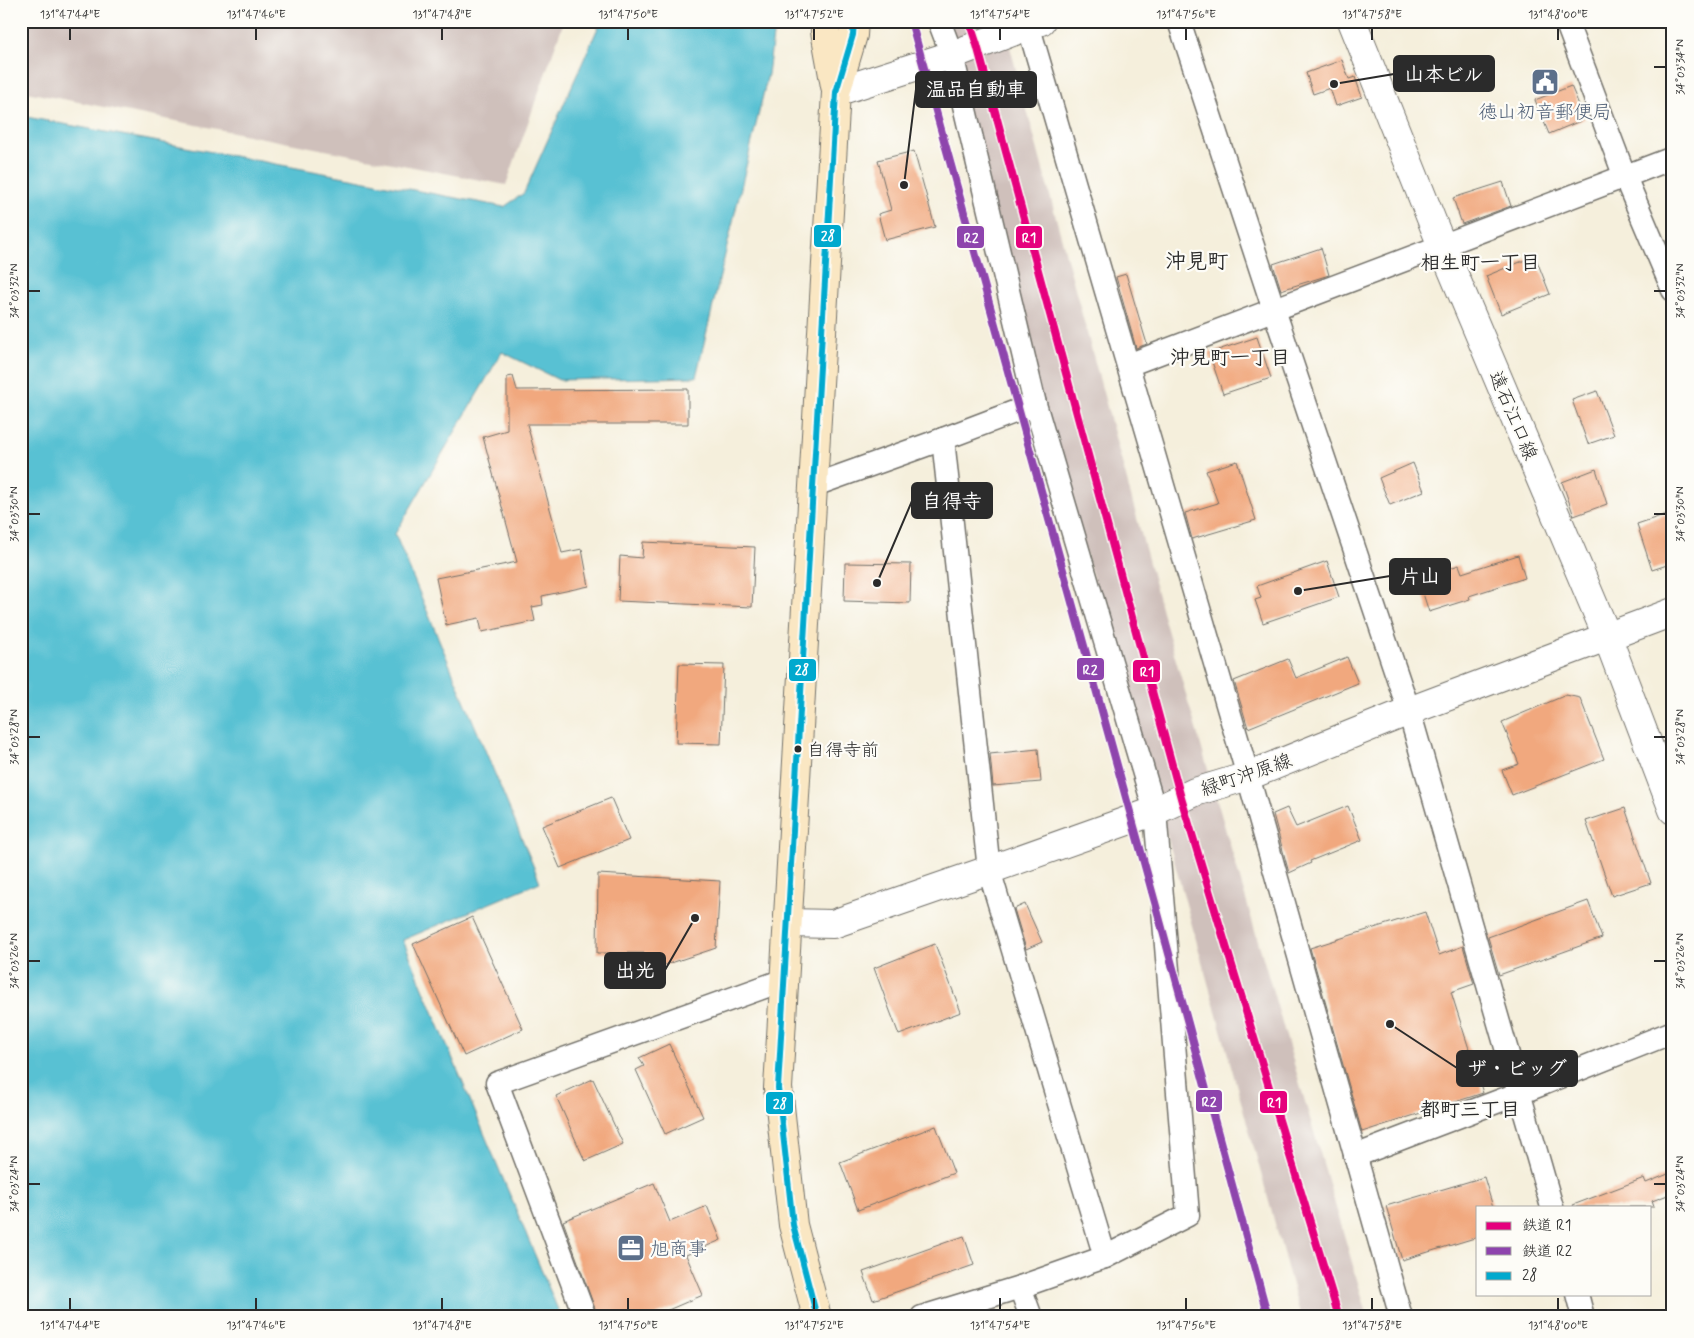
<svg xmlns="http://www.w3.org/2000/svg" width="1694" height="1338" font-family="Mynerve,'Klee One',sans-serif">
	<rect width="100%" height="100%" fill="#fdfcf7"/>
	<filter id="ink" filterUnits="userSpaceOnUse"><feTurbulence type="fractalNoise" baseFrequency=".02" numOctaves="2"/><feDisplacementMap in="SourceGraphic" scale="10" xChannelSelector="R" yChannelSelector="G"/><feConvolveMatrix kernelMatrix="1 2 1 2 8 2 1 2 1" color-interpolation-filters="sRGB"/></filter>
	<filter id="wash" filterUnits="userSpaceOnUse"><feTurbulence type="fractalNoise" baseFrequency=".0096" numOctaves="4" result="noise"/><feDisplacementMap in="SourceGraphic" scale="20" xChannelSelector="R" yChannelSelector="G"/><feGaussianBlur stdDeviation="1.12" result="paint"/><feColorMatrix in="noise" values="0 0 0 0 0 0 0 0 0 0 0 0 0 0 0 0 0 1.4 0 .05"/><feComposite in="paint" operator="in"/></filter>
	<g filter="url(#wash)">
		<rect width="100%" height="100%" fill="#f5efdc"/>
		<!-- industrial -->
		<g fill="#cfc0bb">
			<path d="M 21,21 L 564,21 L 506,185 L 21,91 Z"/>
			<path d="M 931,21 L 1003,21 L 1166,626 L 1368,1317 L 1301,1317 L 1144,753 Z"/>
		</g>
		<!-- water -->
		<path fill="#58c1d3" stroke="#42767f" d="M 601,21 L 775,21 L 768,74 L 696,377 L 559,380 L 502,352 L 395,534 L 540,882 L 403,940 L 561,1317 L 21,1317 L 21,116 L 504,207 L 524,193 Z"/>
		<g id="blocks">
			<!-- building -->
			<g fill="#f1a87e">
				<path d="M 1342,60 L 1349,79 L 1355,77 L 1362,97 L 1336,106 L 1330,88 L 1313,94 L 1306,73 Z"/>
				<path d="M 1571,86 L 1585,119 L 1549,134 L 1535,100 Z"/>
				<path d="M 914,151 L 935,227 L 885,240 L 878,214 L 891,210 L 878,160 Z"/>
				<path d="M 1503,182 L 1511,206 L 1462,224 L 1453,198 Z"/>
				<path d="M 1321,248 L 1329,275 L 1281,290 L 1273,264 Z"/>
				<path d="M 1535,256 L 1550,294 L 1501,314 L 1486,276 Z"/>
				<path d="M 1126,274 L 1147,344 L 1136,348 L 1116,277 Z"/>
				<path d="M 1257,337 L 1271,378 L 1223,394 L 1209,353 Z"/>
				<path d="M 513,376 L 517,390 L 688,389 L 688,424 L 527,424 L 562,553 L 582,549 L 589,586 L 542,596 L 543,605 L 532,607 L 535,621 L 482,632 L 479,618 L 446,625 L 436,578 L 517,562 L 483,437 L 507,430 L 507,377 Z"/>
				<path d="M 1597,391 L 1614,435 L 1588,444 L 1572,400 Z"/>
				<path d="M 1237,461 L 1256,520 L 1192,539 L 1185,513 L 1218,503 L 1206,471 Z"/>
				<path d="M 1413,463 L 1424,491 L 1390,505 L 1379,478 Z"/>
				<path d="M 1596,469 L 1607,504 L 1574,516 L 1562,482 Z"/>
				<path d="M 1673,512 L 1673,563 L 1652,570 L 1637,524 Z"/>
				<path d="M 643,542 L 755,547 L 752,607 L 618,601 L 620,556 L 642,558 Z"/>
				<path d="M 1518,555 L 1525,578 L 1469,596 L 1470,599 L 1429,612 L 1418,578 L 1459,565 L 1462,573 Z"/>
				<path d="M 1327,561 L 1339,597 L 1263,623 L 1255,600 L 1261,598 L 1257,586 Z"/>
				<path d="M 845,563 L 911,564 L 910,603 L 844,601 Z"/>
				<path d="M 1347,657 L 1358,683 L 1248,728 L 1234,681 L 1288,659 L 1296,678 Z"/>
				<path d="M 679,664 L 724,665 L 721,744 L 676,743 Z"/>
				<path d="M 1566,695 L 1580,698 L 1604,759 L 1512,795 L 1502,770 L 1519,764 L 1502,722 Z"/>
				<path d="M 1038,749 L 1041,782 L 993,786 L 990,754 Z"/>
				<path d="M 611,798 L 629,840 L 560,868 L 542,826 Z"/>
				<path d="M 1348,806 L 1362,840 L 1310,861 L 1311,863 L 1289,873 L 1273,814 L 1287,808 L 1296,827 Z"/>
				<path d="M 1625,808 L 1651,883 L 1612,896 L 1586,821 Z"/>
				<path d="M 598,874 L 720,881 L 716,948 L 665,965 L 644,965 L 644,953 L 597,953 Z"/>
				<path d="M 1588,901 L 1602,938 L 1499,975 L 1488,937 Z"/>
				<path d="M 1025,904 L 1042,942 L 1026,949 L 1014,909 Z"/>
				<path d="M 1425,912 L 1439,955 L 1463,946 L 1474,984 L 1451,992 L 1483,1093 L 1362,1132 L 1310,948 Z"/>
				<path d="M 472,917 L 523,1029 L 464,1056 L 413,944 Z"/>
				<path d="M 935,944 L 961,1012 L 899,1035 L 874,968 Z"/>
				<path d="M 669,1044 L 703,1117 L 665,1134 L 636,1070 L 644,1066 L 639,1058 Z"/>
				<path d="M 593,1079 L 623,1144 L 585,1161 L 556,1096 Z"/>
				<path d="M 936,1126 L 954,1173 L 858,1210 L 840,1162 Z"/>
				<path d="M 1673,1172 L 1673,1193 L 1652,1201 L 1654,1207 L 1574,1207 L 1573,1205 L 1644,1178 L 1646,1183 Z"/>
				<path d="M 1484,1177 L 1493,1207 L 1478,1207 L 1478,1237 L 1402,1260 L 1386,1206 Z"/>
				<path d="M 654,1183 L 670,1222 L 707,1206 L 721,1240 L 686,1255 L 703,1295 L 652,1317 L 598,1317 L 563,1221 Z"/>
				<path d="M 964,1236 L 974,1265 L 873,1300 L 863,1272 Z"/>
			</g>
		</g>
	</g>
	<g filter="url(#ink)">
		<use href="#blocks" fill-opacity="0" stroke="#727069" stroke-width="1"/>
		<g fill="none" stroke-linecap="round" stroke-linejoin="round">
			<defs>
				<g id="minor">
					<path d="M 1027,21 L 1248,776 L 1401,1317"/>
					<path d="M 1179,21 L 1274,310 L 1409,711 L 1552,1207"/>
					<path d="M 1566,21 L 1625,177 L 1673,290"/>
					<path d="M 1128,365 L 1673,158"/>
					<path d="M 943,439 L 989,870 L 1105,1257"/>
					<path d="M 812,486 L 943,439 L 1035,404"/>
					<path d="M 1355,1156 L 1520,1093 L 1673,1032"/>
					<path d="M 1020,1287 L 1031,1317"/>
					<path d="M 1577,1294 L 1583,1317"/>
					<path d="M 585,1317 L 497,1083 L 784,980"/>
					<path d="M 922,1317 L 1020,1287 L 1105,1257 L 1188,1215 L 1155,811 L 1035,404 L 952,55 L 939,21"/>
				</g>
				<g id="tertiary">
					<path d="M 1352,21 L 1442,246 L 1607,636 L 1673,810"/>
					<path d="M 836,92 L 952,55 L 1041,21"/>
					<path d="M 787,923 L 833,924 L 989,870 L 1155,811 L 1195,792 L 1248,776 L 1409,711 L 1673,612"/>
				</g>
				<g id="secondary">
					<path d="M 826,21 L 825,31 L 835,86"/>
					<path d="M 817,1317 L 793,1225 L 778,1088 L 836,92 L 853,35 L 854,21"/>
				</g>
			</defs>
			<!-- minor casing -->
			<use href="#minor" stroke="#727069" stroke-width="25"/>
			<!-- tertiary casing -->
			<use href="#tertiary" stroke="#727069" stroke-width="30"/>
			<!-- secondary casing -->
			<use href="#secondary" stroke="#727069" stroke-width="30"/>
			<!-- minor -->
			<use href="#minor" stroke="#fff" stroke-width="22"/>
			<!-- tertiary -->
			<use href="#tertiary" stroke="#fff" stroke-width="28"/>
			<!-- secondary -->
			<use href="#secondary" stroke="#fae7c3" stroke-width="28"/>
			<defs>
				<path id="bus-1" d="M 817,1317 L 793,1225 L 778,1088 L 836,92 L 853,35 L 854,21"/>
			</defs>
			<!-- bus-1 casing -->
			<use href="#bus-1" stroke="#fdfcf7" stroke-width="10"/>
			<!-- bus-1 -->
			<use href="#bus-1" stroke="#00a9ce" stroke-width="6"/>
			<defs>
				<path id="rail-1" d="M 969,21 L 977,45 L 1181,798 L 1339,1317"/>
				<path id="rail-2" d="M 911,21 L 1156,906 L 1268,1317"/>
			</defs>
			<!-- rail-1 casing -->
			<use href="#rail-1" stroke="#fdfcf7" stroke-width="11"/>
			<!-- rail-2 casing -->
			<use href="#rail-2" stroke="#fdfcf7" stroke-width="11"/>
			<!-- rail-1 -->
			<use href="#rail-1" stroke="#e5007d" stroke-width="8"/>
			<!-- rail-2 -->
			<use href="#rail-2" stroke="#8e44ad" stroke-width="8"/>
		</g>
	</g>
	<!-- ticks -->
	<path fill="none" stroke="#2b2b2b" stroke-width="2" d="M 70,28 L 70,40M 256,28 L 256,40M 442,28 L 442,40M 628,28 L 628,40M 814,28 L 814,40M 1000,28 L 1000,40M 1186,28 L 1186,40M 1372,28 L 1372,40M 1558,28 L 1558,40M 1654,67 L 1666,67M 28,291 L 40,291M 1654,291 L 1666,291M 28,514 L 40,514M 1654,514 L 1666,514M 28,737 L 40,737M 1654,737 L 1666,737M 28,961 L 40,961M 1654,961 L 1666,961M 28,1184 L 40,1184M 1654,1184 L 1666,1184M 70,1298 L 70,1310M 256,1298 L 256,1310M 442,1298 L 442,1310M 628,1298 L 628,1310M 814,1298 L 814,1310M 1000,1298 L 1000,1310M 1186,1298 L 1186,1310M 1372,1298 L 1372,1310M 1558,1298 L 1558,1310"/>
	<!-- icons -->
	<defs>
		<symbol id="civic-square" viewBox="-11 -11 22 22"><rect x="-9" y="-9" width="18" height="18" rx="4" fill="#5c6f8a" stroke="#fdfcf7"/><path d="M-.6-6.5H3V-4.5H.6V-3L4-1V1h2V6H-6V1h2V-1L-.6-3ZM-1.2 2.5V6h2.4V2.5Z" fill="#fff"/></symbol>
		<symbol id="office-square" viewBox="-11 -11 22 22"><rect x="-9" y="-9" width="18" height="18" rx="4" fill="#5c6f8a" stroke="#fdfcf7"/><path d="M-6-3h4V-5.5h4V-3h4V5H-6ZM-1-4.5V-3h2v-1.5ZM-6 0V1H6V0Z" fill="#fff"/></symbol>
	</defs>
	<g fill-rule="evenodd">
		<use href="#civic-square" x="1529" y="66" width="32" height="32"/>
		<use href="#office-square" x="615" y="1232" width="32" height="32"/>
	</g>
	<!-- markers -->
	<circle fill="#2b2b2b" stroke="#fdfcf7" stroke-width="2" cx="798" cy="749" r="4.5"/>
	<g text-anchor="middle" stroke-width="4.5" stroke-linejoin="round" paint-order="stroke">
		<!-- bus labels -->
		<g font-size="18" fill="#2b2b2b" stroke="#fdfcf7" text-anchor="start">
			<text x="807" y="756">自得寺前</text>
		</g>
		<!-- service labels -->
		<g font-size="19" fill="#4e5e75" stroke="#fdfcf7">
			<text x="1545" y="118">徳山初音郵便局</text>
			<text x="650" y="1255" text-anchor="start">旭商事</text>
		</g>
		<!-- street labels -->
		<g font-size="19" fill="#2b2b2b" stroke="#fdfcf7">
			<text transform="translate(1514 415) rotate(67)" y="7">遠石江口線</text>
			<text transform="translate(1246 774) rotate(-19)" y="7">緑町沖原線</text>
		</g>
		<!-- neighbourhood labels -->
		<g font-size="20" font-weight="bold" fill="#2b2b2b" stroke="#fdfcf7">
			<text x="1480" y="269">相生町一丁目</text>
			<text x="1230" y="364">沖見町一丁目</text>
			<text x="1470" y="1116">都町三丁目</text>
		</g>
		<!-- quarter labels -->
		<g font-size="21" font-weight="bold" fill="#2b2b2b" stroke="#fdfcf7">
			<text x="1197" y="268">沖見町</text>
		</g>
	</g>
	<!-- callouts -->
	<path fill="none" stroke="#2b2b2b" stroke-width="2" d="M1334 84L1394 74M904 185L916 89M877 583L912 501M1298 591L1390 576M695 918L665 970M1390 1024L1457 1068"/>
	<g fill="#2b2b2b" stroke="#fdfcf7" stroke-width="2">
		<circle cx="1334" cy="84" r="5"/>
		<circle cx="904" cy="185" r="5"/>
		<circle cx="877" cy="583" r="5"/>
		<circle cx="1298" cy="591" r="5"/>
		<circle cx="695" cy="918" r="5"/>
		<circle cx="1390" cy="1024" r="5"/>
	</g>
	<g fill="#2b2b2b" stroke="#2b2b2b" stroke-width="2">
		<rect x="1394" y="56" width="100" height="35" rx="5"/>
		<rect x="916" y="72" width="120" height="35" rx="5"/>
		<rect x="912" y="483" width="80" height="35" rx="5"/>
		<rect x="1390" y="559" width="60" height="35" rx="5"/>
		<rect x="605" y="953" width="60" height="35" rx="5"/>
		<rect x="1457" y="1051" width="120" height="35" rx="5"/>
	</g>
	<g font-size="20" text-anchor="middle" font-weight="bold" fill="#fff">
		<text x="1444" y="81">山本ビル</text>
		<text x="976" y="96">温品自動車</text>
		<text x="952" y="508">自得寺</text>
		<text x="1420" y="583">片山</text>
		<text x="635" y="977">出光</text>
		<text x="1517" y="1075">ザ・ビッグ</text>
	</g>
	<g stroke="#fdfcf7" stroke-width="2">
		<rect x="813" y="224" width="29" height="24" rx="5" fill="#00a9ce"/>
		<rect x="956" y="225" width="29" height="24" rx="5" fill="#8e44ad"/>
		<rect x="1015" y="225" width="28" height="24" rx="5" fill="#e5007d"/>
		<rect x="1076" y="657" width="29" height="24" rx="5" fill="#8e44ad"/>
		<rect x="788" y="658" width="29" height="24" rx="5" fill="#00a9ce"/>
		<rect x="1132" y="659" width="29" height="24" rx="5" fill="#e5007d"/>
		<rect x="1195" y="1089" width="28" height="24" rx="5" fill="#8e44ad"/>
		<rect x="1259" y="1090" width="29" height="24" rx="5" fill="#e5007d"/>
		<rect x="765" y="1091" width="29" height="24" rx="5" fill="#00a9ce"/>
	</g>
	<g font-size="14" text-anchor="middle" font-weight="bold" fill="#fff">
		<text x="828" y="240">28</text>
		<text x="971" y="242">R2</text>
		<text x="1029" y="242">R1</text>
		<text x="1090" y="674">R2</text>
		<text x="802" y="674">28</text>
		<text x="1147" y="676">R1</text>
		<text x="1209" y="1106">R2</text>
		<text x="1274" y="1107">R1</text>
		<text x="780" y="1108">28</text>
	</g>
	<!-- margin -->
	<rect width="1694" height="1338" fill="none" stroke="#fdfcf7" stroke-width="55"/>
	<!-- legend -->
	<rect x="1476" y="1206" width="175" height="90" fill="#fdfcf7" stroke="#a9a8a5"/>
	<rect x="1486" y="1222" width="25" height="8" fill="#e5007d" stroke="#a9a8a5"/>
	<text x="1522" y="1230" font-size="15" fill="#2b2b2b">鉄道 R1</text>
	<rect x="1486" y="1247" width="25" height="8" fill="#8e44ad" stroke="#a9a8a5"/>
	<text x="1522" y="1256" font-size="15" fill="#2b2b2b">鉄道 R2</text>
	<rect x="1486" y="1272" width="25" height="8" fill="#00a9ce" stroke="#a9a8a5"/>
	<text x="1522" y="1280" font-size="15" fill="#2b2b2b">28</text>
	<rect x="28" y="28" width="1638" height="1282" fill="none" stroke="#2b2b2b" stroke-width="2"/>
	<g font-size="12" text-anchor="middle" fill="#2b2b2b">
		<text x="70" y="18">131°47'44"E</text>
		<text x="256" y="18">131°47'46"E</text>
		<text x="442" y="18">131°47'48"E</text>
		<text x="628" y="18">131°47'50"E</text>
		<text x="814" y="18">131°47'52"E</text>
		<text x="1000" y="18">131°47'54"E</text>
		<text x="1186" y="18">131°47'56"E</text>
		<text x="1372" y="18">131°47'58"E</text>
		<text x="1558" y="18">131°48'00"E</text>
		<text transform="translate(1680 67) rotate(-90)" y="4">34°03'34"N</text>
		<text transform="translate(14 291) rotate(-90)" y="4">34°03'32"N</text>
		<text transform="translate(1680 291) rotate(-90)" y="4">34°03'32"N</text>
		<text transform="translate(14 514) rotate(-90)" y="4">34°03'30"N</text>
		<text transform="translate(1680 514) rotate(-90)" y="4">34°03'30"N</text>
		<text transform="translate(14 737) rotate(-90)" y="4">34°03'28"N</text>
		<text transform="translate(1680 737) rotate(-90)" y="4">34°03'28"N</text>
		<text transform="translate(14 961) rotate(-90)" y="4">34°03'26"N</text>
		<text transform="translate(1680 961) rotate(-90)" y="4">34°03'26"N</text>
		<text transform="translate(14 1184) rotate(-90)" y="4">34°03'24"N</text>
		<text transform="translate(1680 1184) rotate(-90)" y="4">34°03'24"N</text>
		<text x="70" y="1329">131°47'44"E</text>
		<text x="256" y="1329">131°47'46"E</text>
		<text x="442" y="1329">131°47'48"E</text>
		<text x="628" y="1329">131°47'50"E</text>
		<text x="814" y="1329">131°47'52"E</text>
		<text x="1000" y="1329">131°47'54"E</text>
		<text x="1186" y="1329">131°47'56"E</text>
		<text x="1372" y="1329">131°47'58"E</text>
		<text x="1558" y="1329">131°48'00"E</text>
	</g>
</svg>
